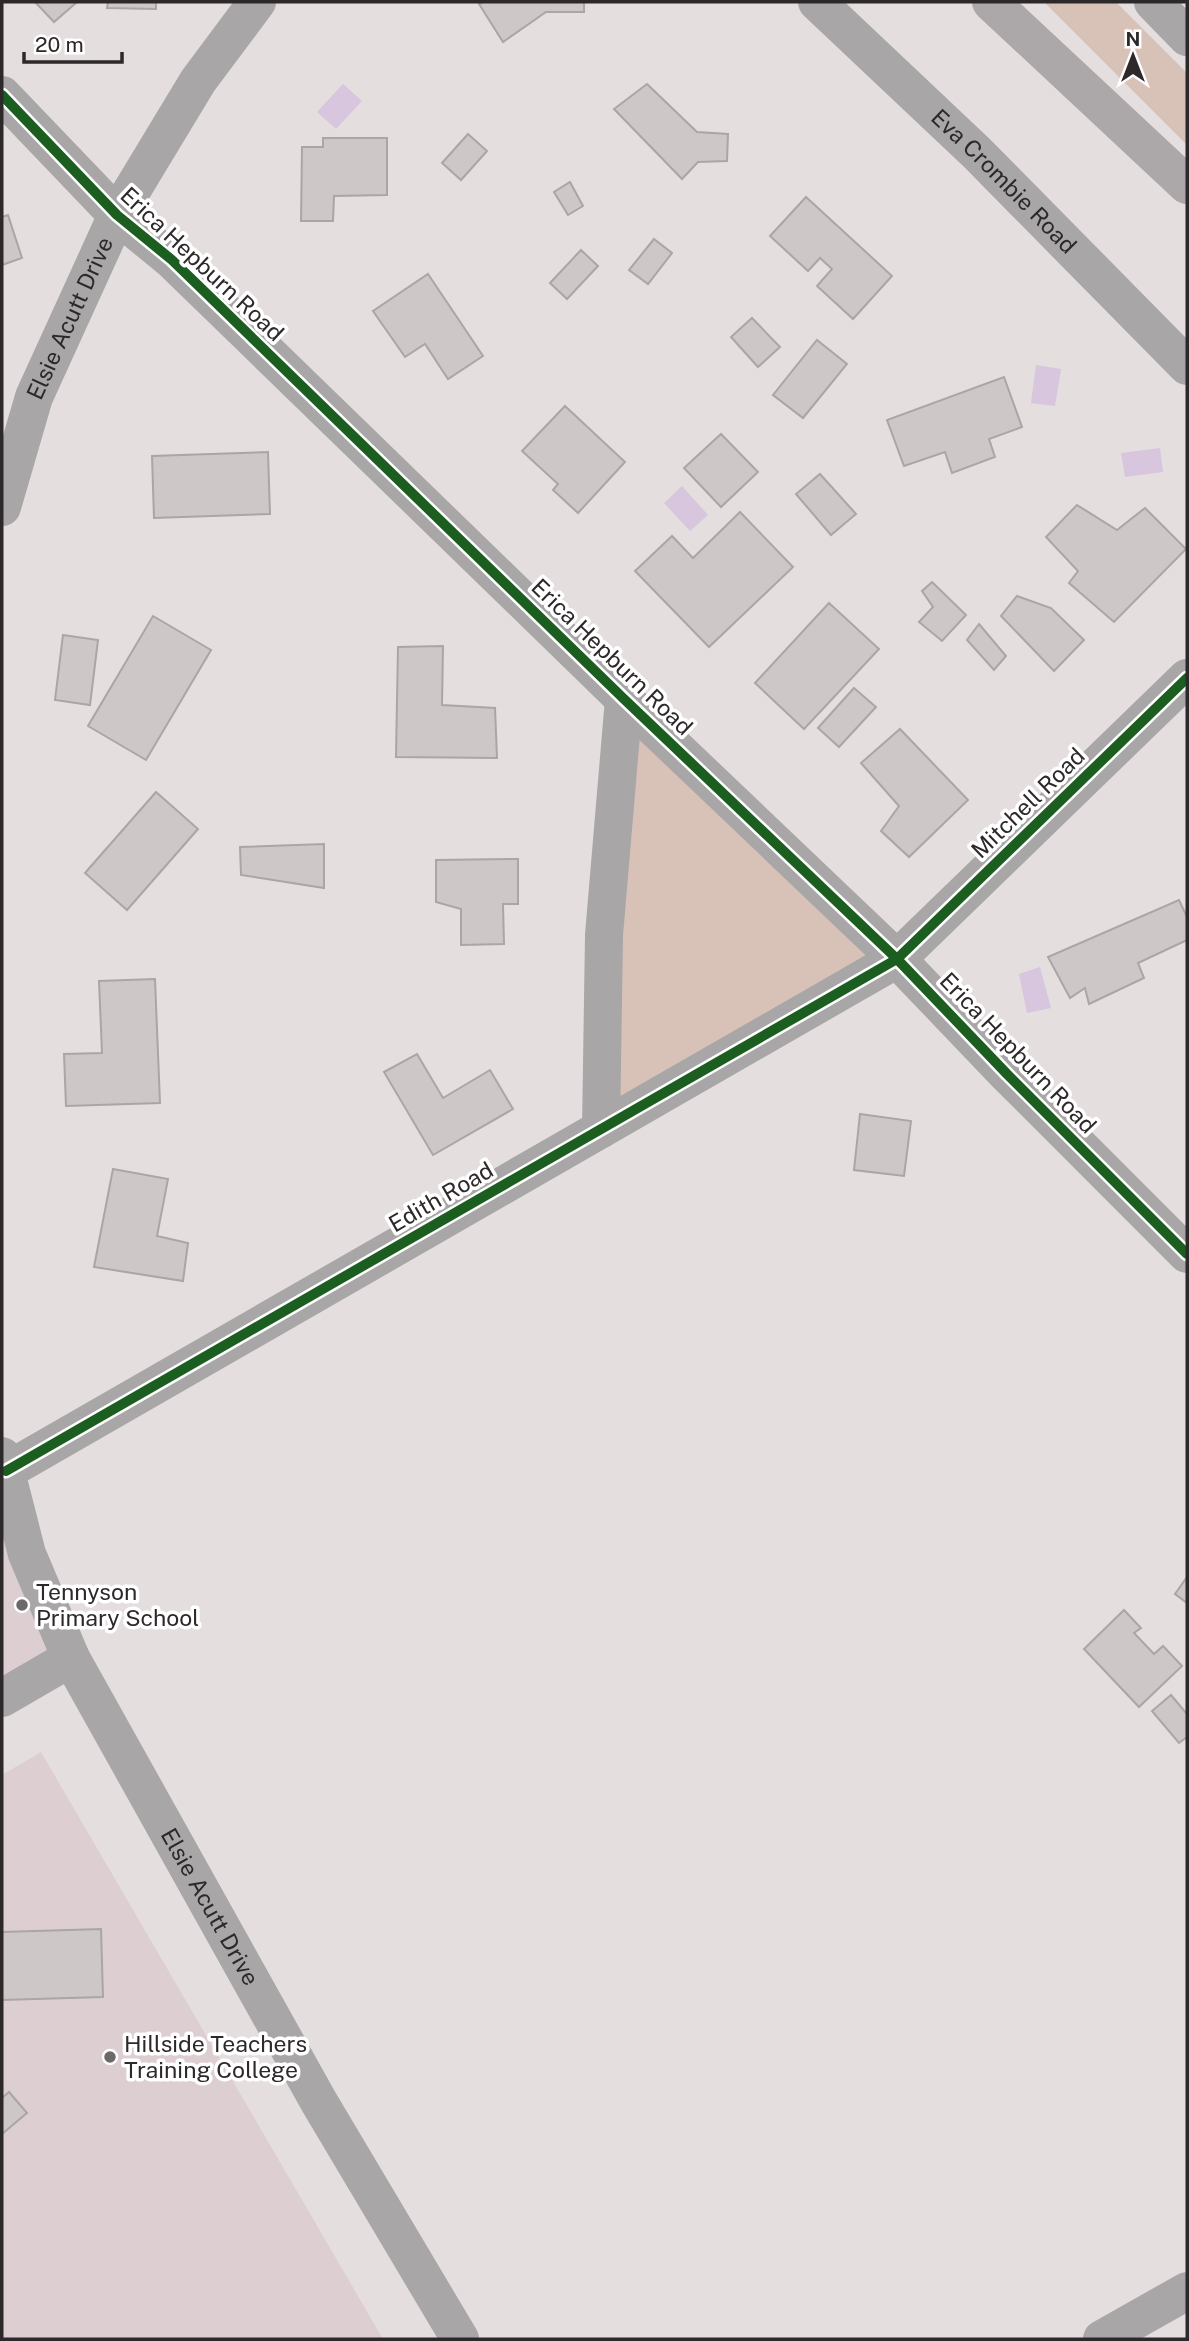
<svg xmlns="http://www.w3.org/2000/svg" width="1189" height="2341" font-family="'Public Sans',sans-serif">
	<rect width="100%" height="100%" fill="#e5dedf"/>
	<!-- built -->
	<g fill="#ddced1">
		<path d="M 2,1481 L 63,1654 L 2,1689 Z"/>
		<path d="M 41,1752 L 383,2339 L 2,2339 L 2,1775 Z"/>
	</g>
	<!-- green -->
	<g fill="#d8c2b8">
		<path d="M 1044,2 L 1116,2 L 1187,73 L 1187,145 Z"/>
		<path d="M 633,724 L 881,956 L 611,1112 Z"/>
	</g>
	<!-- water -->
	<g fill="#d8c5de">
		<path d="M 343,84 L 362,101 L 336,129 L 317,112 Z"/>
		<path d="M 1036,365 L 1061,369 L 1055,406 L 1031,403 Z"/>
		<path d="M 1160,448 L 1163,472 L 1125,477 L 1121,453 Z"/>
		<path d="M 682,486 L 708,515 L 690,531 L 664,503 Z"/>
		<path d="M 1040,967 L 1051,1008 L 1027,1013 L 1019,974 Z"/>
	</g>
	<!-- building -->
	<g fill="#cdc8c7" stroke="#aba5a6" stroke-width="2">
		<path d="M 35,2 L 77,2 L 54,22 Z"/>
		<path d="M 108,2 L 156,2 L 156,9 L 107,8 Z"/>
		<path d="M 483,2 L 584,2 L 584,12 L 546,12 L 503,42 L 479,4 Z"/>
		<path d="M 647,84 L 697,132 L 728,134 L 727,161 L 698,162 L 682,179 L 614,109 Z"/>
		<path d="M 468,134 L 487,151 L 461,180 L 442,163 Z"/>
		<path d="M 323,138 L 387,138 L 387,195 L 334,196 L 333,221 L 301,221 L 302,147 L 323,147 Z"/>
		<path d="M 570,182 L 583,206 L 568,215 L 554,192 Z"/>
		<path d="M 806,197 L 892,276 L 853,319 L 817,286 L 832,269 L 820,258 L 808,271 L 770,236 Z"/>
		<path d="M 8,215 L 22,258 L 2,265 L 2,217 Z"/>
		<path d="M 654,239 L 672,253 L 648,284 L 629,270 Z"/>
		<path d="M 581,250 L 598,266 L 567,299 L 550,283 Z"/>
		<path d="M 428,274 L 483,356 L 448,379 L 425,344 L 405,357 L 373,311 Z"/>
		<path d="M 752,318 L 780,347 L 758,367 L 731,337 Z"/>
		<path d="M 817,340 L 847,364 L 803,418 L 773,395 Z"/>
		<path d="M 1004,377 L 1022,427 L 989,439 L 995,457 L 952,473 L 945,452 L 904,466 L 887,420 Z"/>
		<path d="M 565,406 L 625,462 L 578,513 L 553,490 L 558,484 L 522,451 Z"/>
		<path d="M 721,434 L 758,472 L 721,507 L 684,468 Z"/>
		<path d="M 268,452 L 270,514 L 154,518 L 152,456 Z"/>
		<path d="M 820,474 L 856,514 L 831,535 L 796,494 Z"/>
		<path d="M 1077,505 L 1117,530 L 1145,508 L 1186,549 L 1114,622 L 1069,583 L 1078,571 L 1046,537 Z"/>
		<path d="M 740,512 L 793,567 L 709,647 L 635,571 L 672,536 L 693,558 Z"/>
		<path d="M 932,582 L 966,615 L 942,641 L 919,622 L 933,607 L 922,591 Z"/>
		<path d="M 1017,596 L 1051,608 L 1084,640 L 1054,671 L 1001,616 Z"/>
		<path d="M 829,603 L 879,649 L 804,729 L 755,683 Z"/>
		<path d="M 153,616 L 211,650 L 146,760 L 88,726 Z"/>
		<path d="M 979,624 L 1006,656 L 994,670 L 967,640 Z"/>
		<path d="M 63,635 L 98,640 L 90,705 L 55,700 Z"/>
		<path d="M 443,646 L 442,705 L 495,708 L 497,758 L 396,757 L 398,647 Z"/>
		<path d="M 854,688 L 876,707 L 839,747 L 818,728 Z"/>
		<path d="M 900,729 L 968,800 L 909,857 L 881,831 L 899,806 L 861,763 Z"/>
		<path d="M 156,792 L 198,829 L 127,910 L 85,873 Z"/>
		<path d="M 324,844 L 324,888 L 241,875 L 240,847 Z"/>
		<path d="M 518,859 L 518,904 L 503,904 L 504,944 L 461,945 L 461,909 L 436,902 L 436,860 Z"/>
		<path d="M 1179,900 L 1187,917 L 1187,940 L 1138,963 L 1144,978 L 1089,1004 L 1085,988 L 1070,998 L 1048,957 Z"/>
		<path d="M 155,979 L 160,1103 L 66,1106 L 64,1054 L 102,1053 L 99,981 Z"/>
		<path d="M 417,1054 L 443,1098 L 490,1070 L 513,1109 L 433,1155 L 384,1072 Z"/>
		<path d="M 860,1114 L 911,1121 L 904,1176 L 854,1170 Z"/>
		<path d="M 113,1169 L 168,1179 L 157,1236 L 188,1243 L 183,1281 L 94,1267 Z"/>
		<path d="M 1187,1577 L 1187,1603 L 1175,1594 Z"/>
		<path d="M 1124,1610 L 1141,1628 L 1134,1633 L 1154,1654 L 1163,1646 L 1182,1666 L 1139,1707 L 1084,1649 Z"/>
		<path d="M 1171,1695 L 1187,1714 L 1187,1737 L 1179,1743 L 1152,1711 Z"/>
		<path d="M 101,1929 L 103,1997 L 2,2000 L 2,1932 Z"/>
		<path d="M 9,2092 L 27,2113 L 2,2134 L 2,2098 Z"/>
	</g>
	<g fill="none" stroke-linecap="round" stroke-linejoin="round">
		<!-- minor -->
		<g stroke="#a8a6a7" stroke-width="38">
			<path id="s1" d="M 817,2 L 977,153 L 1187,366"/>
			<path d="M 1153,2 L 1187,37"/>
			<path d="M 2,95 L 117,215 L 172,260 L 624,699 L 897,959 L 1007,1074 L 1187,1254"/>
			<path id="s2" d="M 2,507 L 34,397 L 117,215 L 198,81 L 257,2"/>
			<path d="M 601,1129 L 604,935 L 624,699"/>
			<path id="s3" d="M 2,1456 L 27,1554 L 71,1658 L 319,2102 L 460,2339"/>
			<path d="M 6,1471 L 897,959 L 1187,678"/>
			<path d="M 2,1698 L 71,1658"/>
			<path d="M 1102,2339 L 1187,2291"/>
		</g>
		<!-- major -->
		<path stroke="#aca7a9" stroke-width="38" d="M 991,2 L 1187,185"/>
		<defs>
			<g id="cycleway">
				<path d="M 2,95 L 117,215 L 172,260 L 624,699 L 897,959 L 1007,1074 L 1187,1254"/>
				<path d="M 6,1471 L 897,959 L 1187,678"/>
			</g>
		</defs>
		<!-- cycleway casing -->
		<use href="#cycleway" stroke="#fff" stroke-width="15"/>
		<!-- cycleway -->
		<use href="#cycleway" stroke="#1b5e20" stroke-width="10"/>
	</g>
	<!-- markers -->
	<g fill="#6d6869" stroke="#fff" stroke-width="2.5">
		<circle cx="22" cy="1605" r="7"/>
		<circle cx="110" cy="2057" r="7"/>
	</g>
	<g text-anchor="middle" stroke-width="7" stroke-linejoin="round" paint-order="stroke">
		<!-- street labels -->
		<g font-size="23" fill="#2d2829" stroke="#fff">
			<text dy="8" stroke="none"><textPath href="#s1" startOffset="259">Eva Crombie Road</textPath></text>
			<text transform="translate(202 264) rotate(43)" y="8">Erica Hepburn Road</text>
			<text dy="8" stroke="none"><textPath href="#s2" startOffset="201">Elsie Acutt Drive</textPath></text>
			<text transform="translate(612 657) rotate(44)" y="8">Erica Hepburn Road</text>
			<text transform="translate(1028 803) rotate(-44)" y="8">Mitchell Road</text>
			<text transform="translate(1018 1053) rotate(46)" y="8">Erica Hepburn Road</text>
			<text transform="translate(441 1197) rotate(-30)" y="8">Edith Road</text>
			<text dy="8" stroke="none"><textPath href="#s3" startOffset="499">Elsie Acutt Drive</textPath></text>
		</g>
		<!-- poi labels -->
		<g font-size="23" fill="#2d2829" stroke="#fff" text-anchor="start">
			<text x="36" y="1600">Tennyson<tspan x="36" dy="26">Primary School</tspan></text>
			<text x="124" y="2052">Hillside Teachers<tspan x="124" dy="26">Training College</tspan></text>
		</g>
	</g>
	<!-- border -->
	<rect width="1189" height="2341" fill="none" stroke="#2d2829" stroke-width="7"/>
	<!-- north arrow -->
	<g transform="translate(1133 56)" stroke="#ffffff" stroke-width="5" paint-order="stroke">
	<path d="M0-5L12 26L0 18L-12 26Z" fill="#2d2829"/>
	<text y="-10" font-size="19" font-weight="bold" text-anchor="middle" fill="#2d2829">N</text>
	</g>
	<!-- scale -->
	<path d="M24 52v10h98v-10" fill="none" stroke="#2d2829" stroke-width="3.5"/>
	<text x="35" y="52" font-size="21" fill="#2d2829" stroke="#ffffff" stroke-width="5" paint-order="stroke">20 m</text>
</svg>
